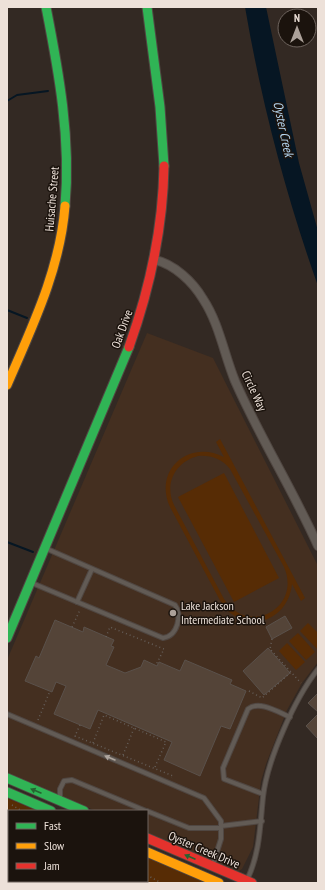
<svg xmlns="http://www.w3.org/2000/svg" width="325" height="890" font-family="'PT Sans Narrow',sans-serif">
	<rect width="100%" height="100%" fill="#332923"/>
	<!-- commercial -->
	<path fill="#3f2d32" d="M 7,841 L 9,842 L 9,881 L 98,881 L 103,883 L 7,883 Z"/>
	<!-- built -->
	<path fill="#442f20" d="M 147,333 L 213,358 L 318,566 L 318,662 L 302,683 L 287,710 L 266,764 L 261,781 L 253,847 L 242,869 L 237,872 L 147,833 L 147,811 L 96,811 L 7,773 L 7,660 Z"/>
	<!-- green -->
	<g fill="#572c05" fill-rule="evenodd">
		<path d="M 220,439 L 305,598 L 301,601 L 292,584 C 288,621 248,635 223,606 L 170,507 C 153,470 189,439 224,457 L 216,442 ZM 198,456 C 211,455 222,459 230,469 L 284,567 C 302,608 248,637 224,599 L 174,505 C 164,484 175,462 198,456 Z"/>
		<path d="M 224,473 L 279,578 L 234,602 L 178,497 Z"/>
		<path d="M 308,623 L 318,633 L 317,649 L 300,631 Z"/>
		<path d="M 298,633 L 315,652 L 306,660 L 289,641 Z"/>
		<path d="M 287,643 L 305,662 L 296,670 L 279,651 Z"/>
		<path d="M 7,798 L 38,811 L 9,811 L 9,842 L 7,841 Z"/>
		<path d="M 147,857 L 207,883 L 103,883 L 98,881 L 147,881 Z"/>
	</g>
	<!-- water -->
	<path fill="#061623" d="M 245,7 L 266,7 L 299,163 L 318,231 L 318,286 C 286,196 261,101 245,7 Z"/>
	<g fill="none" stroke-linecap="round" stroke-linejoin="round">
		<!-- stream -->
		<g stroke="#061623" stroke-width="2">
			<path d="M 7,101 L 17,95 L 48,91"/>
			<path d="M 7,310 L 27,318"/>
			<path d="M 7,542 L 33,552"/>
		</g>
	</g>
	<!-- building -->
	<g fill="#544438" stroke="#5a514b">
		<path d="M 285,616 L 292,628 L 272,639 L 266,627 Z"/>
		<path d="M 55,620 L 83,632 L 84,627 L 114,640 L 111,646 L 114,647 L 106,665 L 125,673 L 141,667 L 144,660 L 157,666 L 159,662 L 180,671 L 185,660 L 232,680 L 230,684 L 246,691 L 230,729 L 221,726 L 200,776 L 164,760 L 172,742 L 98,710 L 90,729 L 54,714 L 66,686 L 56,682 L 52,692 L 25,681 L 36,656 L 39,658 Z"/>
		<path d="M 268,648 L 290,673 L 264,695 L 243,671 Z"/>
		<path d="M 318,693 L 318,712 L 308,703 Z"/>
		<path d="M 318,714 L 318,739 L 306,726 Z"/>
	</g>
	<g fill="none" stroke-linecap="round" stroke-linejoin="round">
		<defs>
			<g id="lane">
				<path d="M 32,583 L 163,638 C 178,636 182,615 175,605 L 45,548"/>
				<path d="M 77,602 L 92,569"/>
				<path d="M 7,714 L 204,798 L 221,821 L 221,839 L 213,864"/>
				<path d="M 263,794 L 224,779 L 223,768 L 248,709 C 259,700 278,712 290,717"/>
				<path d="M 60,798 L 60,789 L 64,781 L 72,780 L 146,811"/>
				<path d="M 147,811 L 189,828 L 221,828"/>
				<path d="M 221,826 L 262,821"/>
				<path d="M 247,880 C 260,853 260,826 263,797 C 267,760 295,698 318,669"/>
				<path d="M 89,883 L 94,882"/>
			</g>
			<path id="street" d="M 155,260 C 174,264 193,282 203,299 C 219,323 224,354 235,381 C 260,438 293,490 318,546"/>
			<g id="fast">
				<path d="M 46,7 C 59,73 71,139 65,206"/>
				<path d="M 147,7 L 160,107 L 164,166"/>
				<path d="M 7,638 L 129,347"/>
				<path d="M 7,778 L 84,811"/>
				<path d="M 7,792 L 51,811"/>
			</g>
			<g id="slow">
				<path d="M 7,385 C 32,327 60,270 65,206"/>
				<path d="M 147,852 L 219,883"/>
			</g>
			<g id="jam">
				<path d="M 129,347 C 150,288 163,229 164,166"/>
				<path d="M 147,838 L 252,883"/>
			</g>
		</defs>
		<!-- lane casing -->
		<use href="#lane" stroke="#504742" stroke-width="6"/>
		<!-- street casing -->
		<use href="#street" stroke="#504742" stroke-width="10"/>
		<!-- fast casing -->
		<use href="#fast" stroke="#504742" stroke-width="11"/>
		<!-- slow casing -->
		<use href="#slow" stroke="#504742" stroke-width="11"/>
		<!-- jam casing -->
		<use href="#jam" stroke="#504742" stroke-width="11"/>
		<!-- path -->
		<g stroke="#655e59" stroke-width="1.5" stroke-dasharray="1 3" stroke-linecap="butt">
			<path d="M 72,627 L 80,610"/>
			<path d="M 106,637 L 110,627 L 164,649 L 156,665"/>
			<path d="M 272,639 L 270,649 L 301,683"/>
			<path d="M 249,691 L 262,698 L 291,672"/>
			<path d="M 38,720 L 50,691"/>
			<path d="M 80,725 L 75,736 L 173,776 L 172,778"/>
			<path d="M 93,743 L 104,715 L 166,742 L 155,767"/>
			<path d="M 123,755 L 135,726"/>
			<path d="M 12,805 L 22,811"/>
			<path d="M 147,875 L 161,883"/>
		</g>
		<!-- lane -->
		<use href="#lane" stroke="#625b55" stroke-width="4"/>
		<!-- street -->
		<use href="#street" stroke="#625b55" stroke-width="8"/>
		<!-- fast -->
		<use href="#fast" stroke="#30b455" stroke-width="9"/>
		<!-- slow -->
		<use href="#slow" stroke="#ff9f0a" stroke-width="9"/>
		<!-- jam -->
		<use href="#jam" stroke="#e5322d" stroke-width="9"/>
	</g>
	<!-- one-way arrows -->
	<defs><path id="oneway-solid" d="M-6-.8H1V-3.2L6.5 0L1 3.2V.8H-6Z"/></defs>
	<use fill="#aea59e" href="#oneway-solid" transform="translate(110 758) rotate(-157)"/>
	<g fill="#266431">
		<use href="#oneway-solid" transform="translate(36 791) rotate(-157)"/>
		<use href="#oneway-solid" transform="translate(190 857) rotate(-157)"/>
	</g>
	<!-- markers -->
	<circle fill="#aca199" stroke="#1b130d" stroke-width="1.5" cx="173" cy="613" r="4"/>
	<g text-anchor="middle" stroke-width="3" stroke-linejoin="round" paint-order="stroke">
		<!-- street labels -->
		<g font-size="12" fill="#ede1d9" stroke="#1b130d">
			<text transform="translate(52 199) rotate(-85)" y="4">Huisache Street</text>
			<text transform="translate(122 329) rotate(-70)" y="4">Oak Drive</text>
			<text transform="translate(254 391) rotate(65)" y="4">Circle Way</text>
			<text transform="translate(204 850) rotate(23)" y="4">Oyster Creek Drive</text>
		</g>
		<!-- poi labels -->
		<g font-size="12" fill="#ede1d9" stroke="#1b130d" text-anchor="start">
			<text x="181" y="610">Lake Jackson<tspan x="181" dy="14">Intermediate School</tspan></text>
		</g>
		<!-- water labels -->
		<g font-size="13" font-style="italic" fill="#b4d6f1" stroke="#1b130d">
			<text transform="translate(284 129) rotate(78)" y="5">Oyster Creek</text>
		</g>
	</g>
	<!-- border -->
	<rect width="325" height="890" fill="none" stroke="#ede1d9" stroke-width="16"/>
	<!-- legend -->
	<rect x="8" y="810" width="140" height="72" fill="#1b130d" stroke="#6f655f"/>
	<rect x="16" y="823" width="20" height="6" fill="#30b455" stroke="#6f655f"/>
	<text x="44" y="830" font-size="12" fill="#ede1d9">Fast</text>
	<rect x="16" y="843" width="20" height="6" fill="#ff9f0a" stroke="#6f655f"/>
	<text x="44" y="850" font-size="12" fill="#ede1d9">Slow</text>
	<rect x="16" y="863" width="20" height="6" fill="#e5322d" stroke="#6f655f"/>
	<text x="44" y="870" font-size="12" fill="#ede1d9">Jam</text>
	<!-- north arrow -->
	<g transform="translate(297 28)"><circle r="19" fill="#1b130d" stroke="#6f655f"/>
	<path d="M0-3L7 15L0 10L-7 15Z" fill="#aca199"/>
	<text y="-6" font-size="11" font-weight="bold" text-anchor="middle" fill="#ede1d9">N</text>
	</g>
</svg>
